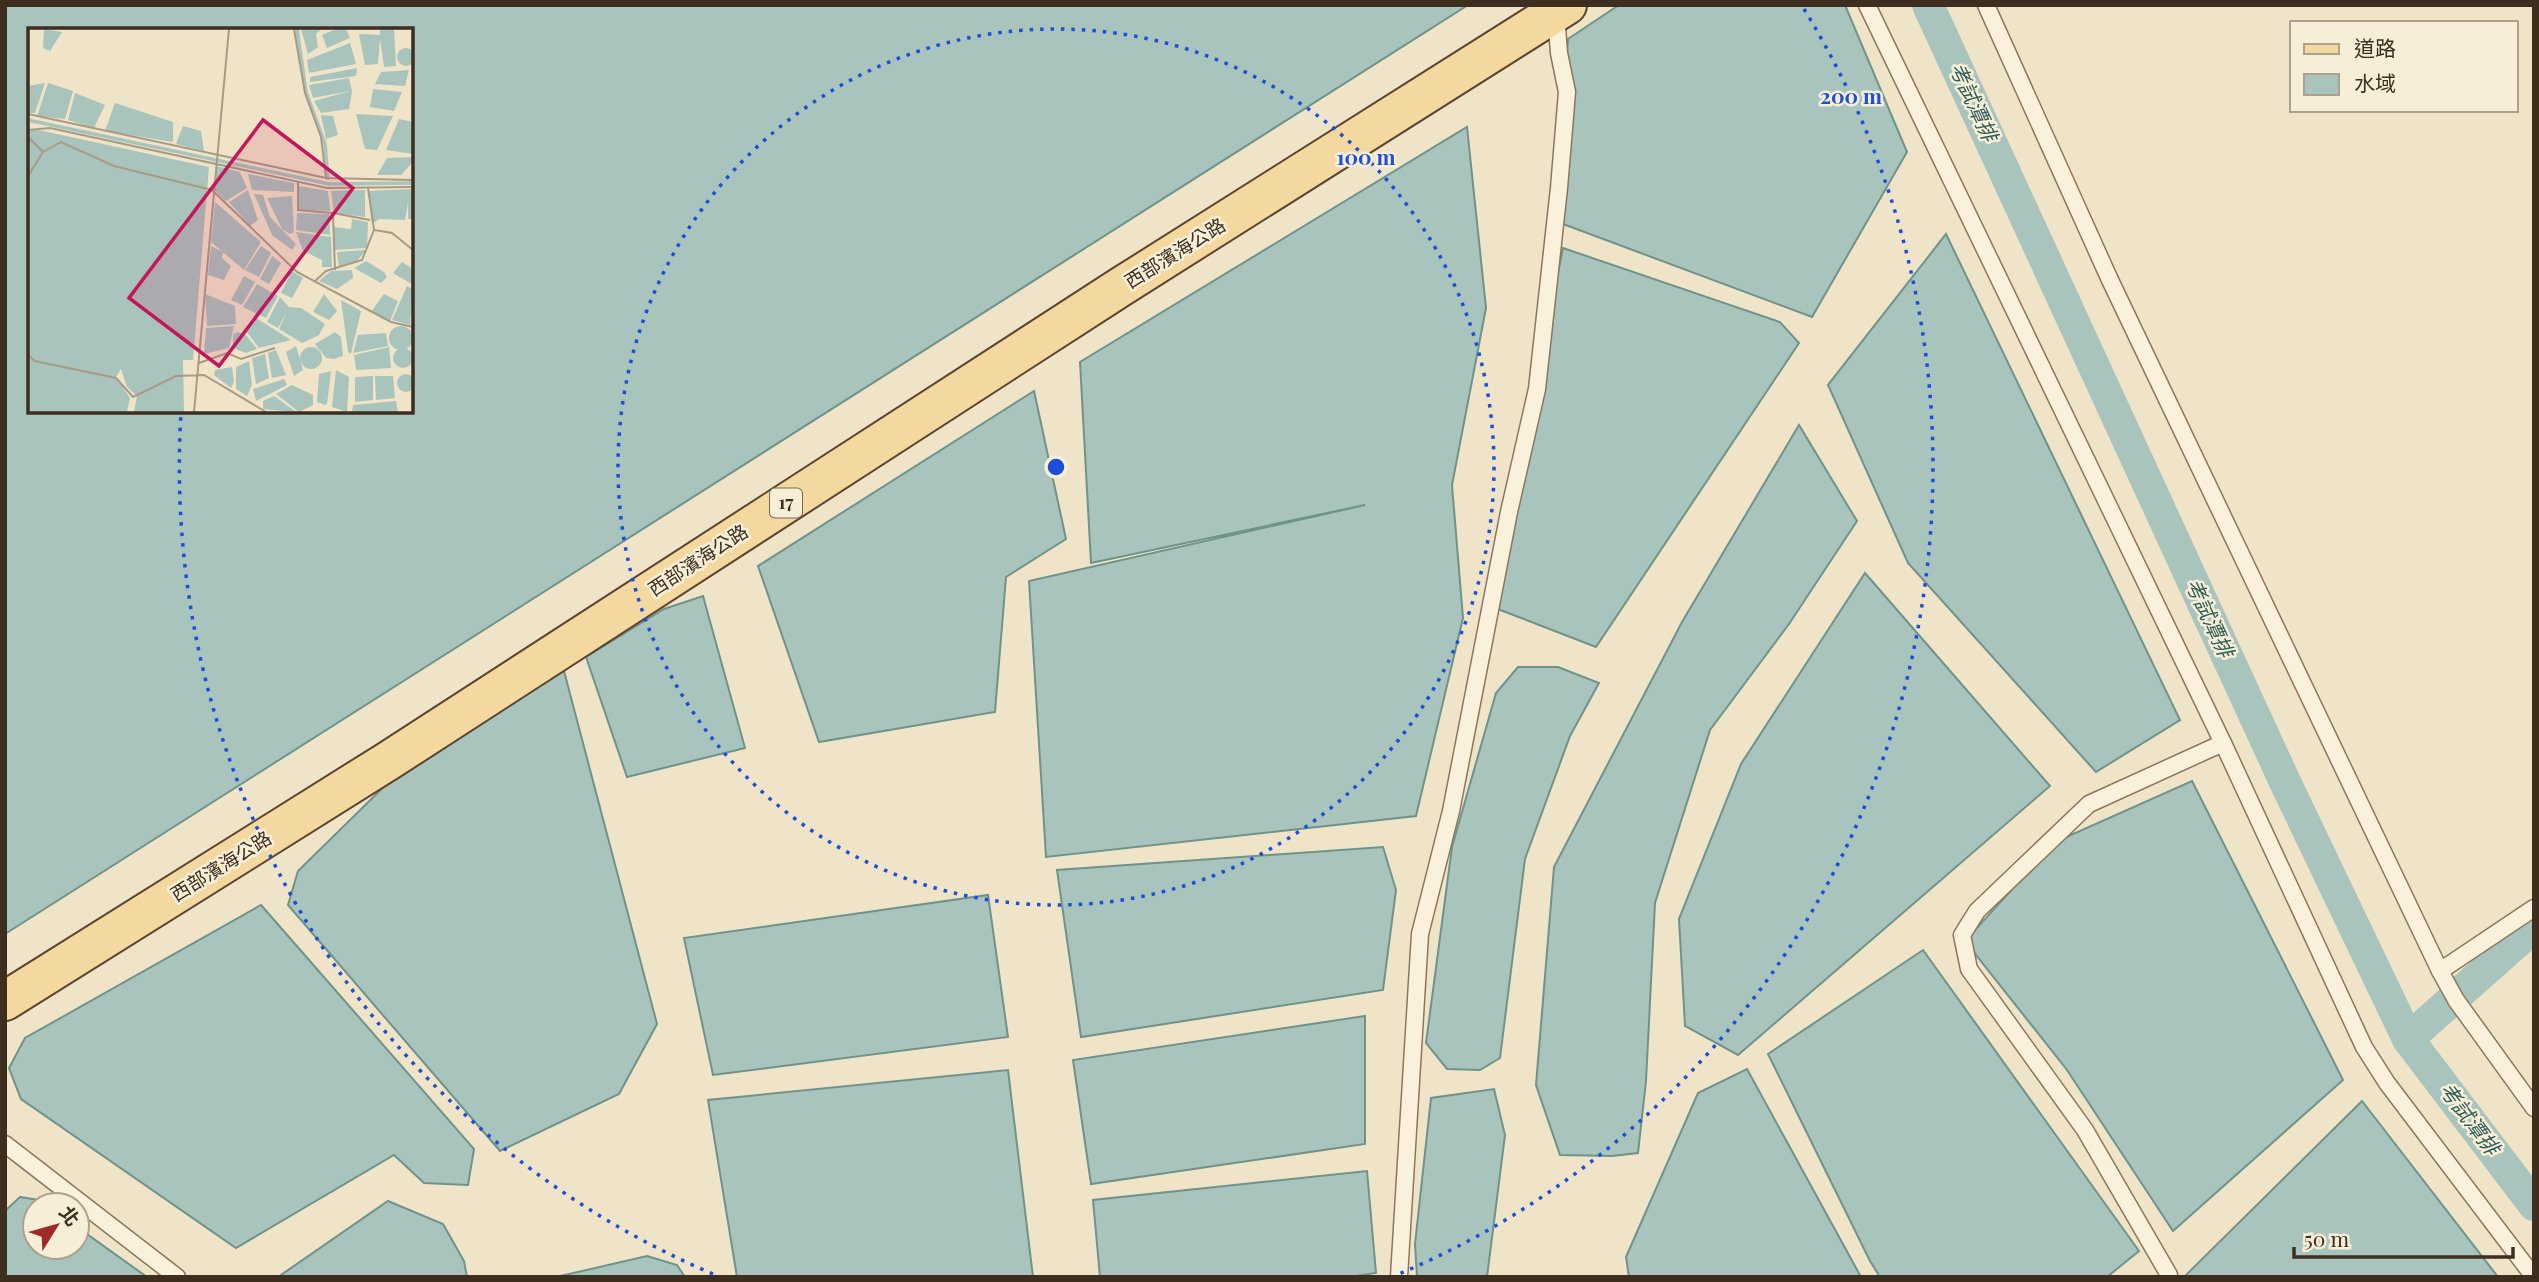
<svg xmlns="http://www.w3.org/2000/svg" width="2539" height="1282" font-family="'Playfair Display','Noto Sans TC',serif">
	<rect width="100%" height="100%" fill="#f0e4c8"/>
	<!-- water -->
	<g fill="#a9c4bc" stroke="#6f938a" stroke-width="2" fill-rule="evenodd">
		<path d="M 5,5 L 1468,5 L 5,934 ZM 30,30 L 411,30 L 411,411 L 30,411 Z"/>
		<path d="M 1619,5 L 1845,5 L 1907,152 L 1812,317 L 1555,221 L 1568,39 Z"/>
		<path d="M 1467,127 L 1486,308 L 1452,485 L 1463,618 L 1416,816 L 1046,857 L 1029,581 L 1365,505 L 1091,563 L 1080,362 Z"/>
		<path d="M 1946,234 L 2180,720 L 2096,772 L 1908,563 L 1828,385 Z"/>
		<path d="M 1563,248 L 1780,322 L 1799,343 L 1596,647 L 1490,606 Z"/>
		<path d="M 1034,391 L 1066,539 L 1006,577 L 995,712 L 819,742 L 758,566 Z"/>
		<path d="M 1799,425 L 1857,521 L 1789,624 L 1710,730 L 1655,903 L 1646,1081 L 1638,1153 L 1612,1156 L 1560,1155 L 1536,1085 L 1554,867 L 1682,622 Z"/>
		<path d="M 1865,573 L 2050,786 L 1738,1055 L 1685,1026 L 1679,919 L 1741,764 Z"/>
		<path d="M 703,596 L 745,748 L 627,777 L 586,657 L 664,609 Z"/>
		<path d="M 1518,667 L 1558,667 L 1599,683 L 1570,736 L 1525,859 L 1500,1058 L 1480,1070 L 1447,1069 L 1426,1043 L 1452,847 L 1496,693 Z"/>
		<path d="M 564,671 L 657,1024 L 619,1094 L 500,1151 L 288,905 L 298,871 L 406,765 Z"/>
		<path d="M 2192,781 L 2343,1080 L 2173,1231 L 2067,1070 L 1965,941 L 2055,842 Z"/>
		<path d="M 1383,847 L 1396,890 L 1383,990 L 1081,1037 L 1057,870 Z"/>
		<path d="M 988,895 L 1008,1037 L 713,1075 L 684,938 Z"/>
		<path d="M 261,905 L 474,1149 L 468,1185 L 424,1183 L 394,1155 L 236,1248 L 21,1099 L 9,1068 L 25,1038 Z"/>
		<path d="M 1923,950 L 2139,1251 L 2107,1277 L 1880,1277 L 1870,1261 L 1768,1054 Z"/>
		<path d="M 1365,1016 L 1365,1144 L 1091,1184 L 1073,1060 Z"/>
		<path d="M 1747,1069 L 1861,1277 L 1629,1277 L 1626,1257 L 1698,1093 Z"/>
		<path d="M 1008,1070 L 1033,1277 L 737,1277 L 708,1100 Z"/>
		<path d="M 1494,1089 L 1505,1135 L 1487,1277 L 1417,1277 L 1415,1244 L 1431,1098 Z"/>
		<path d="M 2362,1101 L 2498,1277 L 2184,1277 Z"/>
		<path d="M 1367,1171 L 1376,1273 L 1350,1277 L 1100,1277 L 1093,1200 Z"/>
		<path d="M 20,1197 L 39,1200 L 46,1205 L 35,1205 L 35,1247 L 77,1247 L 77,1227 L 147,1277 L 5,1277 L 5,1211 Z"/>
		<path d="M 388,1201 L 443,1224 L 464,1261 L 467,1277 L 278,1277 Z"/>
		<path d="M 647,1256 L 677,1265 L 685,1277 L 556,1277 Z"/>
	</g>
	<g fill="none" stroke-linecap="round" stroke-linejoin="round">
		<!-- canal -->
		<g stroke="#a9c4bc" stroke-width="32">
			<path d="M 1928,5 L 2285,782 L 2408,1039 L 2534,1205"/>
			<path d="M 2408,1039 L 2534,927"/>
		</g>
		<defs>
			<g id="lane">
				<path d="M 1867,5 L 2223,743 L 2364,1047 L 2387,1083 L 2534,1277"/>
				<path d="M 1986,5 L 2110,280 L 2440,971 L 2456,1000 L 2534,1108"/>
				<path d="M 2440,971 L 2534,908"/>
				<path d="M 5,1144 L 177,1277"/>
				<path d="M 2169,1275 L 2085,1130 L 1969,969 L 1962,935 L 1977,911 L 2089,804 L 2223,743"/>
				<path d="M 1399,1277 L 1420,934 L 1451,811 L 1509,512 L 1537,389 L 1559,188 L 1567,92 L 1559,53 L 1556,14"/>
			</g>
			<path id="primary" d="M 5,1001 L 388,761 L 1122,286 L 1567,5"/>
		</defs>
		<!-- lane casing -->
		<use href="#lane" stroke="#8d765c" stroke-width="19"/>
		<!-- primary casing -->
		<use href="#primary" stroke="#5b4430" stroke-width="42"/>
		<!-- lane -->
		<use href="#lane" stroke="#faf1dc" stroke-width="16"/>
		<!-- primary -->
		<use href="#primary" stroke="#f3d9a0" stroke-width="38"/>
	</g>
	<!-- distance rings -->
	<g fill="none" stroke="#1d4ed8" stroke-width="3.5" stroke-dasharray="3.5 7">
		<circle cx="1056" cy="467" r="438"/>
		<path d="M713 1274A877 877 0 0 1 181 413M1804 9A877 877 0 0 1 1399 1274"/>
	</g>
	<g text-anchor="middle" stroke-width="5" stroke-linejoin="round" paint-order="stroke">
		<!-- shield labels -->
		<rect fill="#f7eed8" stroke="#756857" stroke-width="2" x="770" y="488.5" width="32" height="29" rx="5"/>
		<g font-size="18" font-weight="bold" fill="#3d2e20">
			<text x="786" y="509">17</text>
		</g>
		<!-- street labels -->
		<g font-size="19" fill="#3d2e20" stroke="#f7eed8">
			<text transform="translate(1175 253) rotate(-32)" y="7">西部濱海公路</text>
			<text transform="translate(698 560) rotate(-33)" y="7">西部濱海公路</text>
			<text transform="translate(221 866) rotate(-32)" y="7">西部濱海公路</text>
		</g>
		<!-- water labels -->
		<g font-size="21" font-style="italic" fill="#2f5d5a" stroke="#f7eed8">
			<text transform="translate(1973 102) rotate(65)" y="7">考試潭排</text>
			<text transform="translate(2209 618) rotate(65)" y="7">考試潭排</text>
			<text transform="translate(2469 1119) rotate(53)" y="7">考試潭排</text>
		</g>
	</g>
	<!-- overview -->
	<g transform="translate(28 28)">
		<rect width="385" height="385" fill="#f0e4c8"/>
		<path d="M 16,1 L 34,4 L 22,23 L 15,20 ZM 273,1 L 294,1 L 288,6 L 290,19 L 280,26 ZM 308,1 L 318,1 L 322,10 L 299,20 L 294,7 ZM 352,1 L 366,1 L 368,38 L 356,39 L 352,11 L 350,36 L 337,37 L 331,6 L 352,7 ZM 322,15 L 328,36 L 281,45 L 279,32 ZM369 29a9 9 0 1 1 18 0a9 9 0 1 1-18 0ZM 329,40 L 328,48 L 282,54 L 282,49 ZM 381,42 L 377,58 L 347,56 L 353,44 ZM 321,50 L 324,63 L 321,81 L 293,85 L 286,73 L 322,63 L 285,70 L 281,57 ZM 17,55 L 7,85 L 0,85 L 0,58 ZM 20,55 L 45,63 L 37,91 L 9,88 ZM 345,61 L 374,64 L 366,83 L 342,79 ZM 47,65 L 77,77 L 66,100 L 40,92 ZM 87,75 L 145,94 L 145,114 L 77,103 ZM 328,86 L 365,88 L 349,122 L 337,121 ZM 293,87 L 305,88 L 310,107 L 298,111 ZM 371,91 L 385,94 L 385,126 L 358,122 ZM 155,98 L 173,103 L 176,123 L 148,116 ZM 6,101 L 181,139 L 165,332 L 155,332 L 156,384 L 106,384 L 109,368 L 99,359 L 93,341 L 88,349 L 102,370 L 99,384 L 0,384 L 0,104 ZM 384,129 L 385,134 L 373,147 L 349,147 L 359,130 ZM 188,138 L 212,144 L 219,160 L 198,173 L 186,162 ZM 220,146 L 266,155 L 266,164 L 224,162 ZM 271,158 L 300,163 L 302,183 L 270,182 ZM 385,161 L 385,191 L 380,191 L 380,175 L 377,192 L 351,191 L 344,196 L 341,163 ZM 220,162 L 230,192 L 222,198 L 201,174 ZM 337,162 L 337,189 L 306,185 L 303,163 ZM 226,166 L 235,167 L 242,189 L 268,216 L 264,222 L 244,207 ZM 264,168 L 266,204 L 262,206 L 254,201 L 239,170 ZM 187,174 L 233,214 L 216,242 L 183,214 ZM 269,185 L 301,186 L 302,207 L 268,202 ZM 324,191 L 340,194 L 339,220 L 306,222 L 305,199 L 323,201 ZM 268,204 L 303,209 L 304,239 L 294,239 L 294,232 L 275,223 ZM 183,218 L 195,224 L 194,230 L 203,238 L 196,252 L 180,247 ZM 233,218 L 243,225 L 231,249 L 217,242 ZM 338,222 L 328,234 L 311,239 L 309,224 ZM 244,228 L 253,235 L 241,256 L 232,251 ZM 338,233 L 356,244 L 359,249 L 353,255 L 326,240 ZM 374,234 L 385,241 L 385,257 L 365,245 ZM 324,242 L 325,250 L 309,261 L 291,253 L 303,243 ZM 264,243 L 275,250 L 264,270 L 253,265 ZM 216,248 L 227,254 L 214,277 L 203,272 ZM 229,256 L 250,268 L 238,290 L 215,279 ZM 379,258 L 385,261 L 382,297 L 364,292 ZM 177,266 L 207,278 L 208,296 L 179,298 ZM 296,266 L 309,283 L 301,292 L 285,284 ZM 356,266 L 370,273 L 362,293 L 343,284 ZM 252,269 L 261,279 L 273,280 L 297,296 L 291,307 L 274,315 L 251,301 L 259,284 L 250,300 L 239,294 ZM 313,272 L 333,283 L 323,326 L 320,324 ZM 228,290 L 263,312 L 231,320 L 218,303 ZM361 310a12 12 0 1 1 24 0a12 12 0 1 1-24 0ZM 206,298 L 201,320 L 176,326 L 178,300 ZM 210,304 L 218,307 L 229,321 L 218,325 L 205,320 L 205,306 ZM 307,304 L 313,309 L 315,328 L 306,331 L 298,330 L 287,316 ZM 358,305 L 360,318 L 325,325 L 330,307 ZM 268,318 L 275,342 L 266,348 L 258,324 ZM 361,319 L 363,340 L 328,342 L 326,327 ZM272 330a11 11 0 1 1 22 0a11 11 0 1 1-22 0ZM365 330a10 10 0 1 1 20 0a10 10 0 1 1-20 0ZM 248,322 L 258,347 L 244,350 L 240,325 ZM 237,326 L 241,350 L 228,356 L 224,330 ZM 221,333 L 224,357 L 219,368 L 208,361 L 208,339 ZM 204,339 L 206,354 L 203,360 L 186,347 L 187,342 ZM 308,342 L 321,349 L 319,384 L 304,379 ZM 303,343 L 299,376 L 297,377 L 289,374 L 291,346 ZM369 355a9 9 0 1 1 18 0a9 9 0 1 1-18 0ZM 345,348 L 345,372 L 327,374 L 327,349 ZM 347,348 L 365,348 L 367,370 L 348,372 ZM 256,351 L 259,357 L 228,373 L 225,361 ZM 264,357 L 285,367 L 285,377 L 271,384 L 248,366 ZM 246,368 L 268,384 L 235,381 L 235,373 ZM 368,373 L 370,384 L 324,384 L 325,377 Z" fill="#a9c4bc"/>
		<path fill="none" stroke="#a9c4bc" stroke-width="3.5" d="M 269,1 L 278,64 L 297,116 L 300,152M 0,92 L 301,156 L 385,155"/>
		<path fill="none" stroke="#a89b85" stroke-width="2" d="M 266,1 L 277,65 L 293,109 L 298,150M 0,86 L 298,150 L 385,152M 0,102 L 22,100 L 299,160 L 385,159M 0,109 L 15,124 L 0,148M 15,124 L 33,114 L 86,138 L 184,162 L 269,244 L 363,294 L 385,299M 270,154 L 270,182 L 305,185M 340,160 L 346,202 L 364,205 L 385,222M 307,242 L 305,185 L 342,192M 286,254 L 298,243 L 334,232 L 346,202M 0,327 L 7,333 L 88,350 L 105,369 L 148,348 L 176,347 L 238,384M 171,335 L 199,325 L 213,331 L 247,320M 166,384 L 201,1"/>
		<path fill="#c2185b" fill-opacity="0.15" stroke="#c2185b" stroke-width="3.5" d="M 235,92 L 325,160 L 191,338 L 101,270 Z"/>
		<rect width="385" height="385" fill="none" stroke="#3d2e20" stroke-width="3.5"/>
	</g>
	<circle cx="1056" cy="467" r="10" fill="#1d4ed8" stroke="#f7eed8" stroke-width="3.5"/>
	<g font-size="21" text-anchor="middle" font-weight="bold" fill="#1d4ed8" stroke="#f7eed8" stroke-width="5" stroke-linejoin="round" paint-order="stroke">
		<text x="1851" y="104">200 m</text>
		<text x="1366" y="165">100 m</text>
	</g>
	<!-- border -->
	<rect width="2539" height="1282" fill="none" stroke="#3d2e20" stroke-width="14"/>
	<!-- legend -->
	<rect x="2290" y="21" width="228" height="91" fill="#f7eed8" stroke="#ada18e" stroke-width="2"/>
	<rect x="2304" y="44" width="35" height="10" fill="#f3d9a0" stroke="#ada18e" stroke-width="2"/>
	<text x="2354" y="56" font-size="21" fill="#3d2e20">道路</text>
	<rect x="2304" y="74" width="35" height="21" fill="#a9c4bc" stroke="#ada18e" stroke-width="2"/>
	<text x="2354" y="91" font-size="21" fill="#3d2e20">水域</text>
	<!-- north arrow -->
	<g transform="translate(56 1226) rotate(53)"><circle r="33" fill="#f7eed8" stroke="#ada18e" stroke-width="2"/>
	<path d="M0-5L12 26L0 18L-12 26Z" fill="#9e2a2b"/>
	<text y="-10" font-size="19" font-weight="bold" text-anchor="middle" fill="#3d2e20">北</text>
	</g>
	<!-- scale -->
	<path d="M2294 1247v10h219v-10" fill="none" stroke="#3d2e20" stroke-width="3.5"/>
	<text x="2304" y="1247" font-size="21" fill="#3d2e20" stroke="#f7eed8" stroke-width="5" paint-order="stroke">50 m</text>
</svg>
